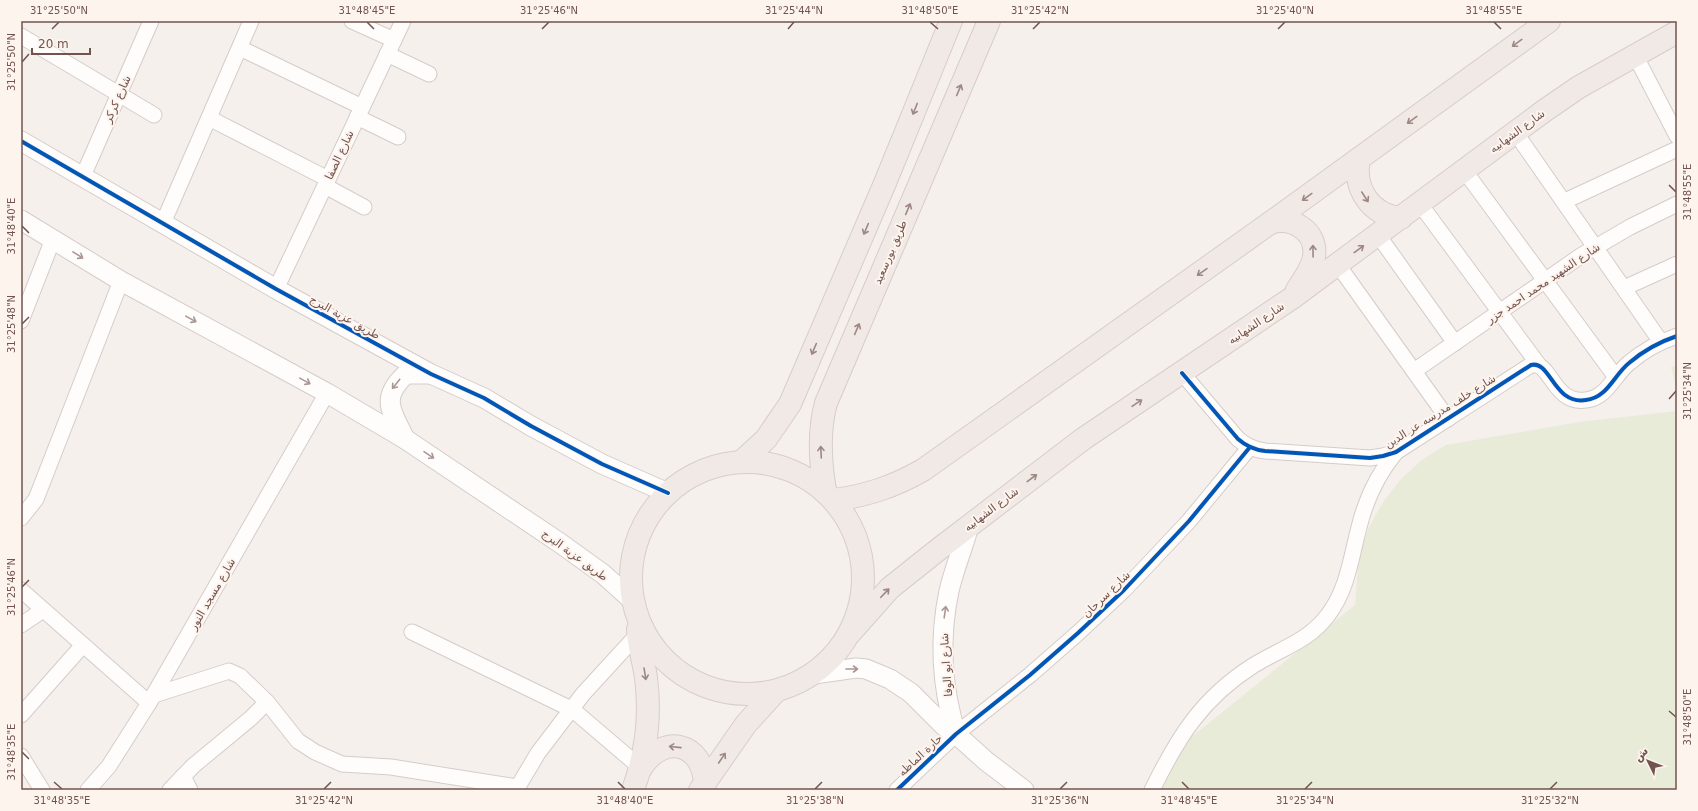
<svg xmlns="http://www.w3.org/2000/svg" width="1698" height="811" font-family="'DejaVu Sans','Noto Naskh Arabic',sans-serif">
	<rect width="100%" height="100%" fill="#f6f0ec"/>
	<!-- green -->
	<g fill="#e8ebd8">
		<path d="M 1677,365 L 1677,390 L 1671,367 Z"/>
		<path d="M 1677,411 L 1677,790 L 1157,790 L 1184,743 L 1355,605 L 1359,554 L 1369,527 L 1383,502 L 1401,479 L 1422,460 L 1434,452 L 1446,445 L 1579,422 Z"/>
	</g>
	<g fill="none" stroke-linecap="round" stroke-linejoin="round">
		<defs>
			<g id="minor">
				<path d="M 352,21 L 394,40"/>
				<path d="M 21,36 L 154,115"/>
				<path d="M 240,48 L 362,107"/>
				<path d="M 387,54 L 429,74"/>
				<path d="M 1635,55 L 1677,136"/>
				<path d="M 357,117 L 398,137"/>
				<path d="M 209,118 L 328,179"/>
				<path d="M 1515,132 L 1661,342"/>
				<path d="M 1464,170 L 1615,376"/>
				<path d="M 83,176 L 151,21"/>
				<path d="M 325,186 L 364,207"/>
				<path d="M 1565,201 L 1677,149"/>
				<path d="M 1420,204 L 1538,364"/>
				<path d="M 163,223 L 251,21"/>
				<path d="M 1378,235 L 1455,343"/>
				<path d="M 1338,265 L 1448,419"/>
				<path d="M 1624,288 L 1677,264"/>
				<path d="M 276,289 L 403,21"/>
				<path d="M 21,321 L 53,239"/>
				<path d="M 1414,371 L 1582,255 L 1630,227 L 1677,204"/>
				<path d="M 1182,373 L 1238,439 C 1246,446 1255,450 1265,451 L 1370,458 L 1383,456 L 1396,452 L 1531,365 C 1551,360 1553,405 1586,400 C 1607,398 1614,375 1629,363 C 1643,351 1659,342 1677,336"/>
				<path d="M 21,518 L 36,499 L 121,281"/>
				<path d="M 21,590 L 149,703"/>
				<path d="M 21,625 L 43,610"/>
				<path d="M 412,632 L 573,710 L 641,768"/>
				<path d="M 154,695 L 229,671 L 240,676 L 267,702 L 251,718 L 193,766 L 170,790"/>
				<path d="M 267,702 L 298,741 L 315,752 L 342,764 L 391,767 L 517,787"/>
				<path d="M 21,715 L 83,645"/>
				<path d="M 21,756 L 42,790"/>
				<path d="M 183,776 L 190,790"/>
				<path d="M 88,790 L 109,766 L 149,703 L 327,393"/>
				<path d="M 516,790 L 538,753 L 583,694 L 638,634"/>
				<path d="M 897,790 L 956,734 L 1030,675 L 1078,633 L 1124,590 L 1189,521 L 1250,447"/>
				<path d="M 1152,790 C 1178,737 1202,698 1254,665 C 1280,649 1309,641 1328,615 C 1351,585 1352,545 1364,510 C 1371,489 1382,469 1396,452"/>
			</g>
			<g id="tertiary">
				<path d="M 21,141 L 276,289 L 431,374 L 484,398 L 531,426 L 602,464 L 668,493"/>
				<path d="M 21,220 L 121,281 L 327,393 L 405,439 L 560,543 L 603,574 L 632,600"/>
				<path d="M 405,439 C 392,411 379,399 406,374 L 430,374"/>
				<path d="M 814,674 L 856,668 L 866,669 L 890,679 L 911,693 L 944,726 L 956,734 L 986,761 L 1024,790"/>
				<path d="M 956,734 C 942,688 939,638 949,591 C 954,569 963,548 969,526"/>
			</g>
			<g id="trunk">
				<path d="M 1359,159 C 1353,188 1370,215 1401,218"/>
				<path d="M 1270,223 C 1292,216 1318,231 1314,257 C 1312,269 1303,280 1297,290"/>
				<circle cx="747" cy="578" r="116"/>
				<path d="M 741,462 L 766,439 L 790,404 L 885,183 L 951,21"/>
				<path d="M 825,490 C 820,461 818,432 826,403 L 989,21"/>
				<path d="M 835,500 C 868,495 893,487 923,470 L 1270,223 L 1549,21"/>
				<path d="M 850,633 L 890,588 L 939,549 L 1083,439 L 1292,298 L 1544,111 L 1579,87 L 1677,32"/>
				<path d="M 641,768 C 663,733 703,742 705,784"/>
				<path d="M 633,790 C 646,754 651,716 646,678 C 644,662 638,645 638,629"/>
				<path d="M 700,790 L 746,724 L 776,691"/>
			</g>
		</defs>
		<!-- minor casing -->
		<use href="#minor" stroke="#d5ccc9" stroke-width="17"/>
		<!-- tertiary casing -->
		<use href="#tertiary" stroke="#d5ccc9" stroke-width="21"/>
		<!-- trunk casing -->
		<use href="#trunk" stroke="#d7cdca" stroke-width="24"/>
		<!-- minor -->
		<use href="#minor" stroke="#fefdfc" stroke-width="15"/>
		<!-- tertiary -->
		<use href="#tertiary" stroke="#fefdfc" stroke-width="19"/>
		<!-- trunk -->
		<use href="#trunk" stroke="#f0e9e6" stroke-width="22"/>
		<defs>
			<g id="cycleway">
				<path d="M 21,141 L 276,289 L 431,374 L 484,398 L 531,426 L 602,464 L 668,493"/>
				<path d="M 1182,373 L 1238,439 C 1246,446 1255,450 1265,451 L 1370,458 L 1383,456 L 1396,452 L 1531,365 C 1551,360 1553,405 1586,400 C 1607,398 1614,375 1629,363 C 1643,351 1659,342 1677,336"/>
				<path d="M 897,790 L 956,734 L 1030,675 L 1078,633 L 1124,590 L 1189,521 L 1250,447"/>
			</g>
		</defs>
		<!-- cycleway casing -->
		<use href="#cycleway" stroke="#fdf4ee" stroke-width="6"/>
		<!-- cycleway -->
		<use href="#cycleway" stroke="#0057b8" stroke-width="4"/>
	</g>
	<!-- one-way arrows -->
	<defs><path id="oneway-shaft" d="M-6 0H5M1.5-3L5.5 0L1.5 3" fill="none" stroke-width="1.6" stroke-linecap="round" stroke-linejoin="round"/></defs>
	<g stroke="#9e8883">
		<use href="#oneway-shaft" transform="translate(1517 43) rotate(144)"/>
		<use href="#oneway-shaft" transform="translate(959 90) rotate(-67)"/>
		<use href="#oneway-shaft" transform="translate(915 109) rotate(112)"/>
		<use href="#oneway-shaft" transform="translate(1412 120) rotate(144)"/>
		<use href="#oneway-shaft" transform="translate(1307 197) rotate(144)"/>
		<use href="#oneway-shaft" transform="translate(1365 197) rotate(57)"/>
		<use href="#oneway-shaft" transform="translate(908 209) rotate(-67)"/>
		<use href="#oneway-shaft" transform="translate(866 229) rotate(113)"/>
		<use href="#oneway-shaft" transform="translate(1359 249) rotate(-36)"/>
		<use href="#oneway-shaft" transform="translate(1313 251) rotate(-91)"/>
		<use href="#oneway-shaft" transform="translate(1202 272) rotate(145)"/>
		<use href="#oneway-shaft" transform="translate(857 329) rotate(-67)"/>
		<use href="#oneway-shaft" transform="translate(814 349) rotate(113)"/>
		<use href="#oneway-shaft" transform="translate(1137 403) rotate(-34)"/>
		<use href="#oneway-shaft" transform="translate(821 452) rotate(-93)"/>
		<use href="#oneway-shaft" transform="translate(1032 478) rotate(-37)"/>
		<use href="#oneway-shaft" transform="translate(885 593) rotate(-46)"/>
		<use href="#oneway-shaft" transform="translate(645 674) rotate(81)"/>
		<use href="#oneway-shaft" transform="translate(675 747) rotate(-174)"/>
		<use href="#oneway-shaft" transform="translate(722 758) rotate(-56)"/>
	</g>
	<g stroke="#aa9794">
		<use href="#oneway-shaft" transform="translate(78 255) rotate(32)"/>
		<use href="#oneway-shaft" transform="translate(191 319) rotate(29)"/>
		<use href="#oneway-shaft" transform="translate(305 381) rotate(29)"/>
		<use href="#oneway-shaft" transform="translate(396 384) rotate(129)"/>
		<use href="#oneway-shaft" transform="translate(429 455) rotate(34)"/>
		<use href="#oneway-shaft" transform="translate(945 612) rotate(-82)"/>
		<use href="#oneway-shaft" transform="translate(852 669)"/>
	</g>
	<!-- ticks -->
	<path fill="none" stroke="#72534e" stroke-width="1.5" d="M 367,22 L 374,29M 930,22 L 938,29M 1494,22 L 1501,29M 52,29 L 59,22M 542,29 L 549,22M 788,29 L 794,22M 1033,29 L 1040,22M 1278,29 L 1285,22M 22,62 L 29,54M 1669,185 L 1676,192M 22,226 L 29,233M 22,324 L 29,317M 1669,399 L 1676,391M 22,587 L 29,580M 1669,711 L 1676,717M 22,752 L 29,759M 54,782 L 62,789M 618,782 L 625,789M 1182,782 L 1189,789M 324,789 L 331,782M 815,789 L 822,782M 1060,789 L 1067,782M 1305,789 L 1312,782M 1550,789 L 1557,782"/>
	<g text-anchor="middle" stroke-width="4" stroke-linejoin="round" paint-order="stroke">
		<!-- street labels -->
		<g font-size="11" fill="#72534e" stroke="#fdf4ee">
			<text transform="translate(117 99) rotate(-66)" y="4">شارع كركر</text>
			<text transform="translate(1517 131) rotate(-36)" y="4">شارع الشهابيه</text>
			<text transform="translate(339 155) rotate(-65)" y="4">شارع الصفا</text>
			<text transform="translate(890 252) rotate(-67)" y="4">طريق بورسعيد</text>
			<text transform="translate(1543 283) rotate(-34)" y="4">شارع الشهيد محمد احمد جزر</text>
			<text transform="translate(345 317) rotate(29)" y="4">طريق عزبة البرج</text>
			<text transform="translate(1256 323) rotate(-34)" y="4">شارع الشهابيه</text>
			<text transform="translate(1440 411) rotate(-32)" y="4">شارع خلف مدرسه عز الدين</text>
			<text transform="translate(991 509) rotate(-37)" y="4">شارع الشهابيه</text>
			<text transform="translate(575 555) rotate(36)" y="4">طريق عزبة البرج</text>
			<text transform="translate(212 594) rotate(-60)" y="4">شارع مسجد النور</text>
			<text transform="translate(1106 594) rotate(-44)" y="4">شارع سرحان</text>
			<text transform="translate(946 665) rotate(-94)" y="4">شارع ابو الوفا</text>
			<text transform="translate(920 755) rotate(-43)" y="4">حارة الماظه</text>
		</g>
	</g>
	<!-- border -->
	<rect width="1698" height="811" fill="none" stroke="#fdf4ee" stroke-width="44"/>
	<!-- north arrow -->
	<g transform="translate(1648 761) rotate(313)" stroke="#fdf4ee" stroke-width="3" paint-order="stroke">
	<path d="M0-3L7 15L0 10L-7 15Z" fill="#72534e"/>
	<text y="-6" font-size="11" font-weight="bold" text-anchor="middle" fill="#72534e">ش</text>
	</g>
	<!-- scale -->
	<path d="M32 48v6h58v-6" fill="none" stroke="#72534e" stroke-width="2"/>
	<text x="38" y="48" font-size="12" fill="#72534e" stroke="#fdf4ee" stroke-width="3" paint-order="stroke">20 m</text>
	<rect x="22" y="22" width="1654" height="767" fill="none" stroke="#72534e" stroke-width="1.5"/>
	<g font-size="10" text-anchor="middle" fill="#72534e">
		<text x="59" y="14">31°25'50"N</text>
		<text x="367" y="14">31°48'45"E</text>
		<text x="549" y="14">31°25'46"N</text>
		<text x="794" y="14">31°25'44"N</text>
		<text x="930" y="14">31°48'50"E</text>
		<text x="1040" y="14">31°25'42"N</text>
		<text x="1285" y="14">31°25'40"N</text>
		<text x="1494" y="14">31°48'55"E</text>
		<text transform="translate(11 62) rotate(-90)" y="4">31°25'50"N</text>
		<text transform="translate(1687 192) rotate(-90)" y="4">31°48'55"E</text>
		<text transform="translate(11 226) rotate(-90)" y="4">31°48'40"E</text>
		<text transform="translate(11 324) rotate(-90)" y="4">31°25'48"N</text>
		<text transform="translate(1687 391) rotate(-90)" y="4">31°25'34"N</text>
		<text transform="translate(11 587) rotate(-90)" y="4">31°25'46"N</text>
		<text transform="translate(1687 717) rotate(-90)" y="4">31°48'50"E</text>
		<text transform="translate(11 752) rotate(-90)" y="4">31°48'35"E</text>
		<text x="62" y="804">31°48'35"E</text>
		<text x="324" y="804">31°25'42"N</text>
		<text x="625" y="804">31°48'40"E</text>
		<text x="815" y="804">31°25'38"N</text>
		<text x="1060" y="804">31°25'36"N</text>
		<text x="1189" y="804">31°48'45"E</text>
		<text x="1305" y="804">31°25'34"N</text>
		<text x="1550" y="804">31°25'32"N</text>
	</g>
</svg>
